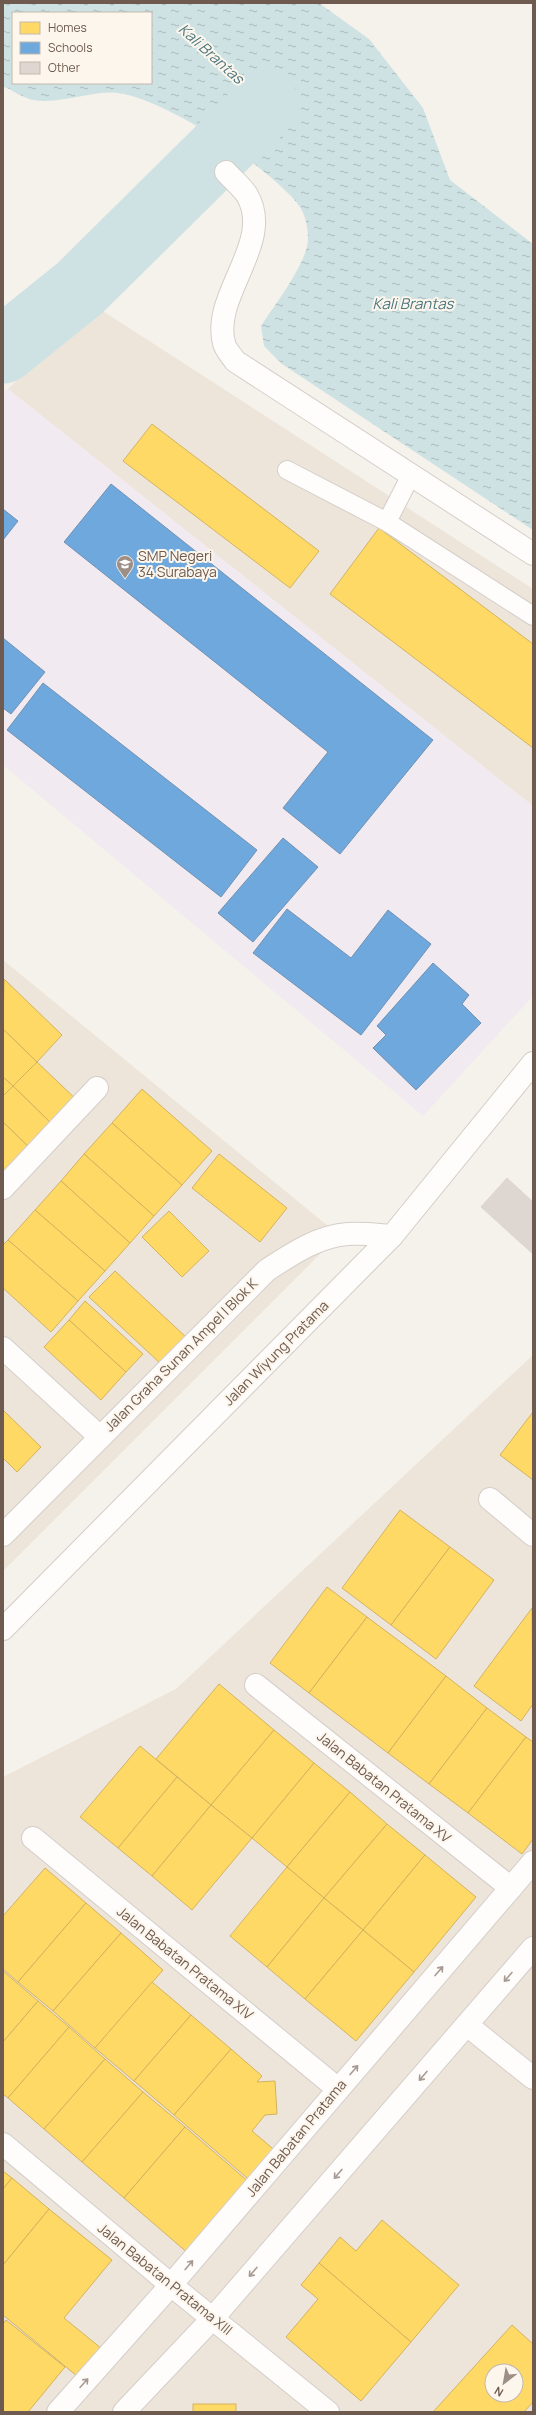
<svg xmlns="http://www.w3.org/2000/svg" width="536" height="2415" font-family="Manrope,sans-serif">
	<defs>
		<pattern id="water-ripples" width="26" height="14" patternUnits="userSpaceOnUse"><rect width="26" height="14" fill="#cee2e3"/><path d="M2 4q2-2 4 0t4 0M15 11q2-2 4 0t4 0" fill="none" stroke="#abbaba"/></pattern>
	</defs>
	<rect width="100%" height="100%" fill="#f5f1eb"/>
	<!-- residential -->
	<g fill="#ede4da" fill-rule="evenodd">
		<path d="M 95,306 L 533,589 L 533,806 L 8,389 Z"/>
		<path d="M 3,960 L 339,1235 L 3,1571 Z"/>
		<path d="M 533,1355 L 533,2412 L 3,2412 L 3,1777 L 176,1689 ZM 492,2371 L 516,2371 L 516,2395 L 492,2395 Z"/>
	</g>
	<!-- education -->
	<path fill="#f2eaf1" d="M 8,389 L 533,806 L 533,996 L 423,1116 L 3,765 L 3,392 Z"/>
	<!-- water -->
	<path fill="url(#water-ripples)" fill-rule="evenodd" d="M 3,3 L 319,3 L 369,39 L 423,108 L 450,180 L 533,244 L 533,530 L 282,364 L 264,346 L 261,326 C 274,306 308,262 308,239 C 308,228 306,217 300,207 C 273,169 163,98 118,93 C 92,90 60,105 33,100 C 23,98 12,90 3,86 ZM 13,13 L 151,13 L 151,83 L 13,83 Z"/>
	<!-- homes -->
	<g fill="#ffd966" stroke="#d4b35f" fill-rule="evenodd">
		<path d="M 152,424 L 319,551 L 290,588 L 123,461 Z"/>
		<path d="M 379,528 L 533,644 L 533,748 L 330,594 Z"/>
		<path d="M 4,979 L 62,1035 L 37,1062 L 3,1029 Z"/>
		<path d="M 3,1029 L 37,1062 L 13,1086 L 3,1077 Z"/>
		<path d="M 37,1062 L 81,1104 L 57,1129 L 13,1086 Z"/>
		<path d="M 3,1077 L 13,1086 L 3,1096 Z"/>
		<path d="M 13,1086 L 57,1129 L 34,1152 L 3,1122 L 3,1096 Z"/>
		<path d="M 142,1089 L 212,1151 L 182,1185 L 112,1123 Z"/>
		<path d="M 3,1122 L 34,1152 L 11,1176 L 3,1168 Z"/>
		<path d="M 112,1123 L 182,1185 L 154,1216 L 84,1154 Z"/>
		<path d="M 84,1154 L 154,1216 L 130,1243 L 61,1181 Z"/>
		<path d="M 219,1154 L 287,1208 L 260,1242 L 192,1188 Z"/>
		<path d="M 61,1181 L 130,1243 L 105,1271 L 35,1210 Z"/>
		<path d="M 35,1210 L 105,1271 L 78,1301 L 8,1240 Z"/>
		<path d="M 169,1211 L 209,1251 L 182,1277 L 142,1237 Z"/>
		<path d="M 8,1240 L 78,1301 L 51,1332 L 3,1288 L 3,1245 Z"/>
		<path d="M 115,1271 L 187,1338 L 161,1364 L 89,1297 Z"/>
		<path d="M 85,1301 L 143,1354 L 126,1372 L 69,1320 Z"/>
		<path d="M 69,1320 L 126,1372 L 101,1400 L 44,1347 Z"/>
		<path d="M 3,1410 L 41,1447 L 17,1472 L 3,1458 Z"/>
		<path d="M 533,1412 L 533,1480 L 500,1455 Z"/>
		<path d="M 400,1510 L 450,1547 L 391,1625 L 342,1588 Z"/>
		<path d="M 450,1547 L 494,1580 L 436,1659 L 391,1625 Z"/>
		<path d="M 327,1587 L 367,1617 L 309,1693 L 270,1663 Z"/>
		<path d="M 532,1608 L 533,1704 L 521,1721 L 474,1686 Z"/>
		<path d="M 367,1617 L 446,1676 L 388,1753 L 309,1693 Z"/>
		<path d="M 446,1676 L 487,1708 L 429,1784 L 388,1753 Z"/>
		<path d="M 219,1684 L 274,1730 L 211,1805 L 156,1759 Z"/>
		<path d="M 487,1708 L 526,1737 L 468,1813 L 429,1784 Z"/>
		<path d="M 274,1730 L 314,1763 L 252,1838 L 211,1805 Z"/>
		<path d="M 526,1737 L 533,1742 L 533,1839 L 522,1854 L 468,1813 Z"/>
		<path d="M 140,1746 L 177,1777 L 118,1848 L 80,1817 Z"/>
		<path d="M 314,1763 L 350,1792 L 287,1867 L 252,1838 Z"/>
		<path d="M 177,1777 L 211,1805 L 152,1876 L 118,1848 Z"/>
		<path d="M 350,1792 L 387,1824 L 324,1898 L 287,1867 Z"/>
		<path d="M 211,1805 L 252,1838 L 192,1910 L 152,1876 Z"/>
		<path d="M 387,1824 L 425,1855 L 363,1930 L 324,1898 Z"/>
		<path d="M 425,1855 L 476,1897 L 414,1972 L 363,1930 Z"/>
		<path d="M 287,1867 L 324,1898 L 267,1967 L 230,1936 Z"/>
		<path d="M 45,1868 L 86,1903 L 18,1982 L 3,1969 L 3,1916 Z"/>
		<path d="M 324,1898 L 363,1930 L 305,1999 L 267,1967 Z"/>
		<path d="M 86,1903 L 121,1933 L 53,2011 L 18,1982 Z"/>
		<path d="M 363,1930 L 414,1972 L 356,2041 L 305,1999 Z"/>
		<path d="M 121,1933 L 163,1970 L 95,2048 L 53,2011 Z"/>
		<path d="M 3,1971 L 38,2001 L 3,2042 Z"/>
		<path d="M 152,1982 L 191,2015 L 134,2081 L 95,2048 Z"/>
		<path d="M 38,2001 L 69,2027 L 8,2098 L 3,2094 L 3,2042 Z"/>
		<path d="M 191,2015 L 231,2049 L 174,2115 L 134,2081 Z"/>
		<path d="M 69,2027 L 105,2059 L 44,2129 L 8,2098 Z"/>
		<path d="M 231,2049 L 262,2076 L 257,2082 L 275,2081 L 277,2114 L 265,2115 L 252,2131 L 278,2153 L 253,2183 L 174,2115 Z"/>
		<path d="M 105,2059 L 143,2092 L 82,2162 L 44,2129 Z"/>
		<path d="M 143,2092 L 185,2127 L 124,2198 L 82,2162 Z"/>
		<path d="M 185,2127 L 250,2183 L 189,2254 L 124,2198 Z"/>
		<path d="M 3,2171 L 12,2178 L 3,2189 Z"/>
		<path d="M 12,2178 L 49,2209 L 3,2265 L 3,2189 Z"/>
		<path d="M 49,2209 L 112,2260 L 64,2318 L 107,2353 L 83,2381 L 3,2315 L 3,2265 Z"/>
		<path d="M 382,2220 L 459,2285 L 411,2342 L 319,2263 L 340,2237 L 356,2251 Z"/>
		<path d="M 319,2263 L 411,2342 L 361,2401 L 286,2337 L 318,2299 L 301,2285 Z"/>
		<path d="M 6,2320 L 65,2367 L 28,2412 L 3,2412 L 3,2324 Z"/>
		<path d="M 512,2325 L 533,2344 L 533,2402 L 524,2412 L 433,2412 ZM 492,2371 L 516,2371 L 516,2395 L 492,2395 Z"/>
		<rect x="193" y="2404" width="43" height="8"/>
	</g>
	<!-- schools -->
	<g fill="#6fa8dc" stroke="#6f91b2">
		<path d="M 111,484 L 433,740 L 340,854 L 283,808 L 328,752 L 64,542 Z"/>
		<path d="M 3,509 L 18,521 L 3,540 Z"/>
		<path d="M 3,638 L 45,672 L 11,714 L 3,708 Z"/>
		<path d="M 43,683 L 257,850 L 221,897 L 7,730 Z"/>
		<path d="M 283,838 L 318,867 L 253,942 L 218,913 Z"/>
		<path d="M 287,909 L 351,958 L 388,910 L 431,944 L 361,1035 L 253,953 Z"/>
		<path d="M 433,963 L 469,995 L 462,1004 L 481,1023 L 416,1090 L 373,1048 L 386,1035 L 377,1026 Z"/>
	</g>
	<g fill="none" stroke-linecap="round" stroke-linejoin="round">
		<!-- river -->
		<path stroke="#cee2e3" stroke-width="67" d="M 3,350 L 80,288 L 266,104"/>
	</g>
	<!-- building -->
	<path fill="#ded7d1" stroke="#ddd5ce" d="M 507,1178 L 533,1202 L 533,1254 L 481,1207 Z"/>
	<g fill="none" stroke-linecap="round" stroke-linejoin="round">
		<defs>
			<g id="lane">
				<path d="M 287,470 L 387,522 L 533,616"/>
				<path d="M 387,522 L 411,475"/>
			</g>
			<g id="street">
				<path d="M 226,172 C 233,180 242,187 247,195 C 275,242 211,295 224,343 C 225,349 232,356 235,361 L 533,554"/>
				<path d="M 3,1188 L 97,1088"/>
				<path d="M 3,1348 L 99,1436"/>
				<path d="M 490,1499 L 533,1535"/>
				<path d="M 3,1535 L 267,1270 C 292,1254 318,1236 348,1234 C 362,1233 378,1235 392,1236"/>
				<path d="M 256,1685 L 511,1888"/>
				<path d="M 33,1838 L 338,2089"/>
				<path d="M 467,2025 L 533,2078"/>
				<path d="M 3,2144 L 171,2285 L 328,2412"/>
				<path d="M 58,2412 L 171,2285 L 533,1862"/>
				<path d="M 124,2412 L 213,2318 L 533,1948"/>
			</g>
			<path id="secondary" d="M 3,1629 L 392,1236 L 533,1063"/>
		</defs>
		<!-- lane casing -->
		<use href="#lane" stroke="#d4cec9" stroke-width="20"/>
		<!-- street casing -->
		<use href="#street" stroke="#d4cec9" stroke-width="24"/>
		<!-- secondary casing -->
		<use href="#secondary" stroke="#d3cdc6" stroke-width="24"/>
		<!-- lane -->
		<use href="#lane" stroke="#fefdfc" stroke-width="18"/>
		<!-- street -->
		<use href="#street" stroke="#fefdfc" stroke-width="22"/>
		<!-- secondary -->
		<use href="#secondary" stroke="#fefdfc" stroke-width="22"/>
	</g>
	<!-- one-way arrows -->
	<defs><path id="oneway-shaft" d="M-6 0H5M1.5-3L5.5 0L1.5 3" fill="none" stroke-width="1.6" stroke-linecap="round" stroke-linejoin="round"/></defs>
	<g stroke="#a89b94">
		<use href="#oneway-shaft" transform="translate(439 1971) rotate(-49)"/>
		<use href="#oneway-shaft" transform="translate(508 1977) rotate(131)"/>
		<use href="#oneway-shaft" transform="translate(354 2070) rotate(-49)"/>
		<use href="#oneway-shaft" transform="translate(423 2076) rotate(131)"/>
		<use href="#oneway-shaft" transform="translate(338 2174) rotate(131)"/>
		<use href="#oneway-shaft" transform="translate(189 2265) rotate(-50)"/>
		<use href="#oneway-shaft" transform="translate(253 2272) rotate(131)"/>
		<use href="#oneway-shaft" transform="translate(84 2383) rotate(-48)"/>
	</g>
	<!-- icons -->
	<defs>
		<symbol id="school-pin" viewBox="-11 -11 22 30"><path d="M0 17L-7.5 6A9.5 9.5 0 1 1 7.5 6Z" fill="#9e8f86" stroke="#fcf6ed"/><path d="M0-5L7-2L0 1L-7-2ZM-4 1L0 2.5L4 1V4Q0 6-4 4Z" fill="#fff"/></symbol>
	</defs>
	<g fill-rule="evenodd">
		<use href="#school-pin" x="115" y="554" width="20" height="27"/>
	</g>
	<g text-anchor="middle" stroke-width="4" stroke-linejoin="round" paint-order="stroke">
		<!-- poi labels -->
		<g font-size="14" fill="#6f5a4f" stroke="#fcf6ed" text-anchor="start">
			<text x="138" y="561">SMP Negeri<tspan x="138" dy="16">34 Surabaya</tspan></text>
		</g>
		<!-- street labels -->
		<g font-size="14" fill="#6f5a4f" stroke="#fcf6ed">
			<text transform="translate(276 1353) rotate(-45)" y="5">Jalan Wiyung Pratama</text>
			<text transform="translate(181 1355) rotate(-45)" y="5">Jalan Graha Sunan Ampel I Blok K</text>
			<text transform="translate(384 1787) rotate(39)" y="5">Jalan Babatan Pratama XV</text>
			<text transform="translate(185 1963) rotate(39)" y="5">Jalan Babatan Pratama XIV</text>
			<text transform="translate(296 2138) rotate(-50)" y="5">Jalan Babatan Pratama</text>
			<text transform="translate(165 2279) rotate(39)" y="5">Jalan Babatan Pratama XIII</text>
		</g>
		<!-- water labels -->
		<g font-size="15" font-style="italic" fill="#4c7780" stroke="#fcf6ed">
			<text transform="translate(211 54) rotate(42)" y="5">Kali Brantas</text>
			<text x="413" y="309">Kali Brantas</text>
		</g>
	</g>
	<!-- border -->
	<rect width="536" height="2415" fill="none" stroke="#6f5a4f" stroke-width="8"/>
	<!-- legend -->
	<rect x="12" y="12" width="140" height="72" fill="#fcf6ed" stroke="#c4b8ae"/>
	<rect x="20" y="22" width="20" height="12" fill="#ffd966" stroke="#c4b8ae"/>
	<text x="48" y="32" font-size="12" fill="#6f5a4f">Homes</text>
	<rect x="20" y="42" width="20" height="12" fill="#6fa8dc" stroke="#c4b8ae"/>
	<text x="48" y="52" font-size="12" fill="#6f5a4f">Schools</text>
	<rect x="20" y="62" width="20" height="12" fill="#ded7d1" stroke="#c4b8ae"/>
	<text x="48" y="72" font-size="12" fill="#6f5a4f">Other</text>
	<!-- north arrow -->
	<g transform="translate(504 2383) rotate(211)"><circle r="19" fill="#fcf6ed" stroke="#c4b8ae"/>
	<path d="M0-3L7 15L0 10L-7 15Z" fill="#9e8f86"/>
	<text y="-6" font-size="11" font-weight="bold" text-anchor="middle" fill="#6f5a4f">N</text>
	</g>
</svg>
